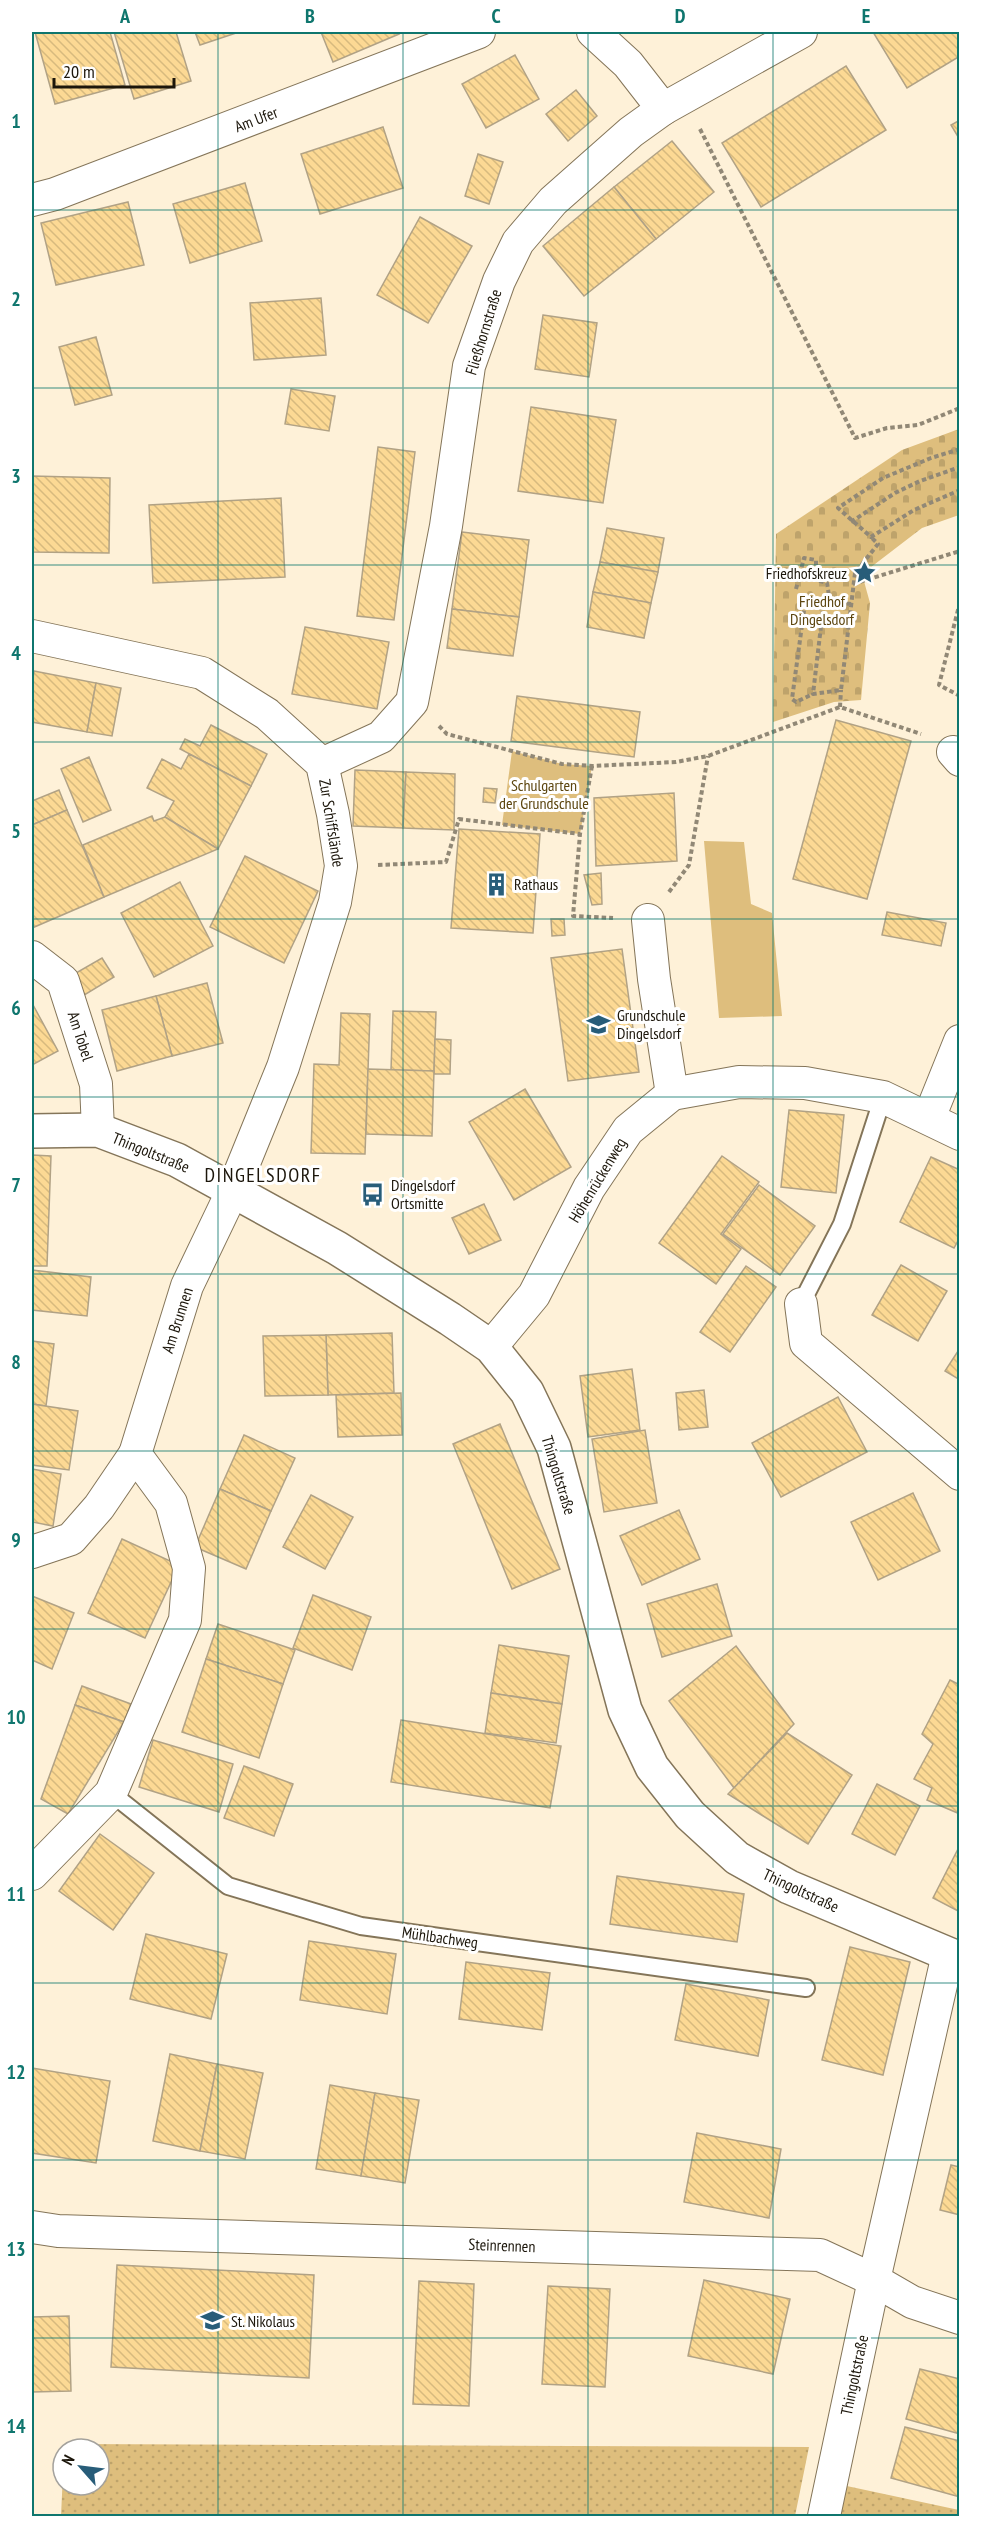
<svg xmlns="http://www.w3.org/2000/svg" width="991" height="2548" font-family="'PT Sans Narrow',sans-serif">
	<defs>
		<pattern id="grass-dots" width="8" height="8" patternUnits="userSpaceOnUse" patternTransform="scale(1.5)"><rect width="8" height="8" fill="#debe7d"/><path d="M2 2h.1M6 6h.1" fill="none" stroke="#bea36b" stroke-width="1.8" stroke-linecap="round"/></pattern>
		<pattern id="cemetery-stones" width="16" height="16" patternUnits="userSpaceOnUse" patternTransform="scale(1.5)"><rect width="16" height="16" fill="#debe7d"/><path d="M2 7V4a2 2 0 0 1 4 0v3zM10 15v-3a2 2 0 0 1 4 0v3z" fill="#bea36b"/></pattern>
		<pattern id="building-back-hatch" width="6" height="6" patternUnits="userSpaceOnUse" patternTransform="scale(1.5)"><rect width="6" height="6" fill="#fcd994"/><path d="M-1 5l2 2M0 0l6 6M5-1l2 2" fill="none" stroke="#d7ba7e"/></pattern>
	</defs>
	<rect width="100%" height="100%" fill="#fef1d8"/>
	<!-- grass -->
	<g fill="url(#grass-dots)">
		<path d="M 65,2444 L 809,2447 L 795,2516 L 61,2516 L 63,2473 L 63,2485 L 99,2485 L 99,2449 L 64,2449 Z"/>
		<path d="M 842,2485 L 959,2510 L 959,2516 L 836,2516 Z"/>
	</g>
	<!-- cemetery -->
	<path fill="url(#cemetery-stones)" d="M 959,429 L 959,515 L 922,528 L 862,574 L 870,603 L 861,700 L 834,702 L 773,722 L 776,534 L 902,450 Z"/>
	<!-- green -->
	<g fill="#debe7d">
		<path d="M 512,751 L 562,764 L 592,766 L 580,834 L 502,825 Z"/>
		<path d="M 704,841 L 744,842 L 751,904 L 772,913 L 782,1016 L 719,1018 Z"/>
	</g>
	<!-- building -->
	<g fill="url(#building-back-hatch)" stroke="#b1a285" stroke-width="1.5">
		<path d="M 35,32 L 110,32 L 125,85 L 55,104 Z"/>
		<path d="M 114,32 L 176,32 L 191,81 L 134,99 Z"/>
		<path d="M 195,32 L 239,32 L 200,45 Z"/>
		<path d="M 321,32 L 398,32 L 399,34 L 333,62 Z"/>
		<path d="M 873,32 L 960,32 L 960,56 L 907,88 Z"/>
		<path d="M 515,55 L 539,99 L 486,128 L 462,84 Z"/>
		<path d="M 846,66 L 886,130 L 761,207 L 722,143 Z"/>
		<path d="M 576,90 L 597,116 L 568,141 L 546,114 Z"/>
		<path d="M 960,120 L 960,140 L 951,125 Z"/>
		<path d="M 383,127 L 403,188 L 320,214 L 301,154 Z"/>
		<path d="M 672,141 L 714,192 L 656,239 L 614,187 Z"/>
		<path d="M 478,154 L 503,162 L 489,204 L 465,196 Z"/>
		<path d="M 245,183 L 262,241 L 190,263 L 173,204 Z"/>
		<path d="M 614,187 L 656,239 L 584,296 L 543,246 Z"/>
		<path d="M 128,202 L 144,265 L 56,285 L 41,223 Z"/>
		<path d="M 420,217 L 472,246 L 428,323 L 377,295 Z"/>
		<path d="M 321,298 L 326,355 L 254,360 L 250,303 Z"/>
		<path d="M 543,315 L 597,323 L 589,377 L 535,369 Z"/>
		<path d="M 96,337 L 112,395 L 75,405 L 59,347 Z"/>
		<path d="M 291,389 L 335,396 L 329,431 L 285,424 Z"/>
		<path d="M 531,407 L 616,420 L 603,503 L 518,491 Z"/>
		<path d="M 378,447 L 415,452 L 394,620 L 357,616 Z"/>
		<path d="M 32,476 L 110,478 L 109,553 L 32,552 Z"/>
		<path d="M 281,498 L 285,577 L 153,583 L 149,505 Z"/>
		<path d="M 607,528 L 664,538 L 658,572 L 600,562 Z"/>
		<path d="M 462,532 L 529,540 L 519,617 L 452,609 Z"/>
		<path d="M 600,562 L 658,572 L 651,603 L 593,592 Z"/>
		<path d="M 593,592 L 651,603 L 644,638 L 587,627 Z"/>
		<path d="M 452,609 L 519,617 L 513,656 L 447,648 Z"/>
		<path d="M 305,627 L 389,642 L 377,709 L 292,694 Z"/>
		<path d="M 34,671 L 96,683 L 87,732 L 32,722 L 32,686 Z"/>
		<path d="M 96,683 L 121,688 L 112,736 L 87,732 Z"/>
		<path d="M 517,696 L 640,712 L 634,757 L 511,741 Z"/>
		<path d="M 836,720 L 911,741 L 867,899 L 793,879 Z"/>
		<path d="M 211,725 L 267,754 L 251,786 L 180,749 L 185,739 L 200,746 Z"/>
		<path d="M 189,754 L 251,786 L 218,849 L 165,817 L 174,801 L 147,788 L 162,759 L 181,769 Z"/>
		<path d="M 89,757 L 111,810 L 83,822 L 61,769 Z"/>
		<path d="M 355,770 L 406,772 L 403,828 L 353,826 Z"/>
		<path d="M 406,772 L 455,774 L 454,830 L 403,828 Z"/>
		<path d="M 484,788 L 497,789 L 495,803 L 483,802 Z"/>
		<path d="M 59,790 L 67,810 L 32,825 L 32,801 Z"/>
		<path d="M 674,793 L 677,861 L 596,866 L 594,798 Z"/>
		<path d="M 67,810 L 104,897 L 32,928 L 32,825 Z"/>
		<path d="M 152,816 L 154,821 L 165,817 L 218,849 L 104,897 L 83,845 Z"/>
		<path d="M 459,829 L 540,834 L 533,933 L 451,928 Z"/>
		<path d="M 245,856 L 318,891 L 284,963 L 210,927 Z"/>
		<path d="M 601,873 L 602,904 L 592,905 L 584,875 Z"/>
		<path d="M 180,882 L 213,946 L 154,977 L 121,913 Z"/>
		<path d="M 887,912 L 946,923 L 941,946 L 882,935 Z"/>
		<path d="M 551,919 L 564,919 L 565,935 L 552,936 Z"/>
		<path d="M 622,949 L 639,1072 L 568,1081 L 551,958 Z"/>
		<path d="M 102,958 L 114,977 L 81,997 L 69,977 Z"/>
		<path d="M 207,983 L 223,1043 L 172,1056 L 156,996 Z"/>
		<path d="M 156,996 L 172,1056 L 117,1071 L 102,1010 Z"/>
		<path d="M 32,1003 L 58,1051 L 32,1065 Z"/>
		<path d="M 393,1011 L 436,1012 L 434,1071 L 391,1070 Z"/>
		<path d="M 341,1013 L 370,1014 L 365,1154 L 311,1153 L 314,1064 L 339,1065 Z"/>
		<path d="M 435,1039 L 451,1040 L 450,1074 L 434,1074 Z"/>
		<path d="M 368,1069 L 434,1071 L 432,1136 L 366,1134 Z"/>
		<path d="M 525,1089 L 571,1167 L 514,1200 L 469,1122 Z"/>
		<path d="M 789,1110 L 844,1115 L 836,1193 L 781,1187 Z"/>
		<path d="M 32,1155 L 51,1156 L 47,1266 L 32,1266 Z"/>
		<path d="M 722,1156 L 759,1182 L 721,1234 L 741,1249 L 716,1284 L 659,1243 Z"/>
		<path d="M 931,1157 L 960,1170 L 960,1237 L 954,1248 L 900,1222 Z"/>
		<path d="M 759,1185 L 815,1226 L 780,1275 L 723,1234 Z"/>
		<path d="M 484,1204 L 501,1240 L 469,1254 L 452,1218 Z"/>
		<path d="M 901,1265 L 947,1291 L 918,1341 L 872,1315 Z"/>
		<path d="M 746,1266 L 776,1287 L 730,1352 L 700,1332 Z"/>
		<path d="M 32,1270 L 91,1277 L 87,1316 L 32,1310 Z"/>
		<path d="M 392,1333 L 394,1393 L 328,1395 L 326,1335 Z"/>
		<path d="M 326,1335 L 328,1395 L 265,1396 L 263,1336 Z"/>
		<path d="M 32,1341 L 54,1344 L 46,1406 L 32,1404 Z"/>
		<path d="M 960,1348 L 960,1380 L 945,1371 Z"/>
		<path d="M 632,1369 L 640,1430 L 588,1437 L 580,1376 Z"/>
		<path d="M 704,1390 L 708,1427 L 679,1430 L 676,1393 Z"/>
		<path d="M 401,1393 L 402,1435 L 338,1437 L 336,1395 Z"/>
		<path d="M 838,1397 L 867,1452 L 781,1497 L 752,1443 Z"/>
		<path d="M 32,1404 L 78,1411 L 69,1470 L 32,1465 Z"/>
		<path d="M 500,1424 L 560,1569 L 512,1589 L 453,1444 Z"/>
		<path d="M 645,1430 L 657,1503 L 604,1512 L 592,1439 Z"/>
		<path d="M 244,1435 L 295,1458 L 271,1511 L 220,1489 Z"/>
		<path d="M 32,1469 L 61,1474 L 53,1526 L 32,1522 Z"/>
		<path d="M 220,1489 L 271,1511 L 246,1569 L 195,1547 Z"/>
		<path d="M 913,1493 L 940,1551 L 878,1580 L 851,1522 Z"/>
		<path d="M 311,1495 L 353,1517 L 325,1569 L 283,1547 Z"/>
		<path d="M 679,1510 L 700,1559 L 642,1585 L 620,1536 Z"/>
		<path d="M 122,1539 L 179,1565 L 145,1638 L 88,1613 Z"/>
		<path d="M 717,1584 L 732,1636 L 662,1657 L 647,1604 Z"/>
		<path d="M 313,1595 L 371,1617 L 352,1670 L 293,1648 Z"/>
		<path d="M 32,1596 L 74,1613 L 52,1669 L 32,1660 Z"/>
		<path d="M 218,1624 L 295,1650 L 283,1684 L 206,1659 Z"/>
		<path d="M 499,1645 L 569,1656 L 562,1704 L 491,1693 Z"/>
		<path d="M 736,1646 L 794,1724 L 734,1788 L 669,1701 Z"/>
		<path d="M 206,1659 L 283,1684 L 259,1758 L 182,1732 Z"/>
		<path d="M 950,1680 L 960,1685 L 960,1814 L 927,1800 L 932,1788 L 914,1779 L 933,1744 L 922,1734 Z"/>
		<path d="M 82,1686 L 131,1704 L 124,1722 L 75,1705 Z"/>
		<path d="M 491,1693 L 562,1704 L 556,1743 L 485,1733 Z"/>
		<path d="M 75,1705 L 124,1722 L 68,1814 L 41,1799 Z"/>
		<path d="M 401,1720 L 561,1746 L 550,1808 L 391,1782 Z"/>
		<path d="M 787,1733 L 852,1775 L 808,1844 L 728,1794 Z"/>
		<path d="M 153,1740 L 233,1764 L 219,1812 L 139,1787 Z"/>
		<path d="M 244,1766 L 293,1784 L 274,1836 L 224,1818 Z"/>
		<path d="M 877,1784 L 920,1806 L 895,1855 L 852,1834 Z"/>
		<path d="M 100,1834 L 154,1873 L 113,1930 L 59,1891 Z"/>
		<path d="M 960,1845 L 960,1912 L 933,1898 Z"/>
		<path d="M 617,1876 L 744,1894 L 737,1942 L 610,1924 Z"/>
		<path d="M 146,1934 L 227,1954 L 211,2019 L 130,1999 Z"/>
		<path d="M 309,1941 L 396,1954 L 387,2014 L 300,2000 Z"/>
		<path d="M 850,1947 L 910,1962 L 883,2075 L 822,2060 Z"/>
		<path d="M 466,1962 L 550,1973 L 542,2030 L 459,2019 Z"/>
		<path d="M 686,1984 L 769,2000 L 758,2056 L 675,2040 Z"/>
		<path d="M 170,2054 L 217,2064 L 200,2151 L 153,2141 Z"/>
		<path d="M 217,2064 L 263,2073 L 245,2159 L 200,2151 Z"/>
		<path d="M 32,2068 L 110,2081 L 96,2163 L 32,2153 Z"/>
		<path d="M 330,2085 L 375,2093 L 361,2176 L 316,2169 Z"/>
		<path d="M 375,2093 L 419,2100 L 405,2183 L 361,2176 Z"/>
		<path d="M 697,2133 L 781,2149 L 769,2218 L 684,2202 Z"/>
		<path d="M 951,2165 L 960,2167 L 960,2215 L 940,2210 Z"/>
		<path d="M 117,2265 L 314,2275 L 309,2378 L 111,2367 Z"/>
		<path d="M 704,2280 L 790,2299 L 773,2374 L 688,2356 Z"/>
		<path d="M 419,2281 L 474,2284 L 469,2406 L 413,2404 Z"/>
		<path d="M 548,2286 L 610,2289 L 605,2387 L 542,2384 Z"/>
		<path d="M 69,2316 L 71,2391 L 32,2392 L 32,2317 Z"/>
		<path d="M 920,2369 L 960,2379 L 960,2434 L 906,2419 Z"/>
		<path d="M 905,2427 L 960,2441 L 960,2497 L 891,2478 Z"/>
	</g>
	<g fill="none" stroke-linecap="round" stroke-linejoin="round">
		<defs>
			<g id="lane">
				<path d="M 801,1304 L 842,1224 L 883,1097"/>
				<path d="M 111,1793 L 228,1886 L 361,1926 L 806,1988"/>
			</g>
			<g id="street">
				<path d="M 593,32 L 628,64 L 663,109"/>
				<path d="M 32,200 L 55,194 L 479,32"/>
				<path d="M 32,636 L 202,673 L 267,714 L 322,764 L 333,814 L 341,866 L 335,902 L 283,1067 L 233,1190 L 187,1286 L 135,1454 L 171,1503 L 189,1568 L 185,1620 L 111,1793 L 32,1874"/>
				<path d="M 953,752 L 960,760"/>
				<path d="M 322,764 L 381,737 L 412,702 L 446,526 L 469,366 L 499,281 L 518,242 L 553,201 L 631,132 L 663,109 L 801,32"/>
				<path d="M 648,920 L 654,979 L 672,1094"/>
				<path d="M 32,957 L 63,981 L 96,1084 L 98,1130"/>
				<path d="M 929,1118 L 960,1041"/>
				<path d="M 801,1304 L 806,1343 L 960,1474"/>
				<path d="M 491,1347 L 534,1295 L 589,1188 L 628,1130 L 672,1094 L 739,1082 L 805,1083 L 883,1097 L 960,1134"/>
				<path d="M 32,1552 L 71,1539 L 99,1507 L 135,1454"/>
				<path d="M 32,2227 L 58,2231 L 820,2255 L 874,2280 L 912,2302 L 960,2318"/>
				<path d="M 824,2516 L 874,2280 L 948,1954"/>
			</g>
			<path id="secondary" d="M 32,1131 L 98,1130 L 177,1160 L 337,1248 L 450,1319 L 491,1347 L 527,1392 L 554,1448 L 625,1710 L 652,1767 L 690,1815 L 737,1858 L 789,1887 L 960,1959"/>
		</defs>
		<!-- lane casing -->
		<use href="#lane" stroke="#847559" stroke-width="20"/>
		<!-- street casing -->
		<use href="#street" stroke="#847559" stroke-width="34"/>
		<!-- secondary casing -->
		<use href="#secondary" stroke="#847559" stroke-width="36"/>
		<!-- path -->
		<g stroke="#918876" stroke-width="4" stroke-dasharray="4.5 3" stroke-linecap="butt">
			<path d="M 700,129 L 855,438 L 887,428 L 918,425 L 960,408"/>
			<path d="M 960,449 L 931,458 L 883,478 L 838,508 L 871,537 L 914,510 L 960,490"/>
			<path d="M 851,522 L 895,493 L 920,481 L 960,467"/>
			<path d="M 853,584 L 960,551"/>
			<path d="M 796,589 L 804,558 L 816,560 L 816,580 L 827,583 L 830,602"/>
			<path d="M 960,602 L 939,685 L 960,696"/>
			<path d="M 805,603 L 792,699 L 796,702 L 813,694"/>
			<path d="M 851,604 L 824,601 L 813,694 L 841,690 L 855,573 L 878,544 L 871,537"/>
			<path d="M 840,707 L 841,690"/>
			<path d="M 439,726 L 447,734 L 562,764 L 592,766 L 676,762 L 708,756 L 840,707 L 921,734"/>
			<path d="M 592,766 L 580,834 L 573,916 L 613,918"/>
			<path d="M 378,865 L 446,862 L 459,819 L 580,834"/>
			<path d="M 669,892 L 689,865 L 708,756"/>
		</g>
		<!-- lane -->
		<use href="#lane" stroke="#fff" stroke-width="16"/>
		<!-- street -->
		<use href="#street" stroke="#fff" stroke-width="32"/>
		<!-- secondary -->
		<use href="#secondary" stroke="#fff" stroke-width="33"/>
	</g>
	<!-- grid -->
	<path fill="none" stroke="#0f766e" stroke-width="1.5" stroke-opacity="0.55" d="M 218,32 L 218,2516M 403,32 L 403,2516M 588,32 L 588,2516M 773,32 L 773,2516M 32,210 L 960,210M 32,388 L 960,388M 32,565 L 960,565M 32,742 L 960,742M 32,919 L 960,919M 32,1097 L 960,1097M 32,1274 L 960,1274M 32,1451 L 960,1451M 32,1629 L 960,1629M 32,1806 L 960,1806M 32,1983 L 960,1983M 32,2160 L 960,2160M 32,2338 L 960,2338"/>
	<!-- icons -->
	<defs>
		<symbol id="sight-bare" viewBox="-9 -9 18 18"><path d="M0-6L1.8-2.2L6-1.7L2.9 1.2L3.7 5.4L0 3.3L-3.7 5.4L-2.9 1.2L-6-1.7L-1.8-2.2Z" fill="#285d79" stroke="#fff" stroke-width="2.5" paint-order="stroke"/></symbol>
		<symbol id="building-bare" viewBox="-9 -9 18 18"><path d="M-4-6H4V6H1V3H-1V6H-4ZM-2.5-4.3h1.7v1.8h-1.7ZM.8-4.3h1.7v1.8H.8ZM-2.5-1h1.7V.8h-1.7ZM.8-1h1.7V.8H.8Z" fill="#285d79" stroke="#fff" stroke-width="2.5" paint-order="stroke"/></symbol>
		<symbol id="school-bare" viewBox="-9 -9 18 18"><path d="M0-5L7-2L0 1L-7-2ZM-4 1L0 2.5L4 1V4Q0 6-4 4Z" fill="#285d79" stroke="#fff" stroke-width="2.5" paint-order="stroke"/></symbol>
		<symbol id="bus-bare" viewBox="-9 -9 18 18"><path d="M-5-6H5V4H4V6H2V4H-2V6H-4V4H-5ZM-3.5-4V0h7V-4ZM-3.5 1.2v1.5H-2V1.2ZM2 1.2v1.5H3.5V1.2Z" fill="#285d79" stroke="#fff" stroke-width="2.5" paint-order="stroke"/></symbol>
	</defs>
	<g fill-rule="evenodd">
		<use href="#sight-bare" x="848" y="556" width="33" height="33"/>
		<use href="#building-bare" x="480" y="868" width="33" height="33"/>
		<use href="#school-bare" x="582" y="1008" width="33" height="33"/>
		<use href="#bus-bare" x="356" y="1178" width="33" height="33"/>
		<use href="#school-bare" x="196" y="2304" width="33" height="33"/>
	</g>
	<g text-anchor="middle" stroke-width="6" stroke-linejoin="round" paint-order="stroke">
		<!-- street labels -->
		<g font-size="16" fill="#1c160b" stroke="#fff">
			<text transform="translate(256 119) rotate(-21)" y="6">Am Ufer</text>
			<text transform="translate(483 332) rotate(-73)" y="6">Fließhornstraße</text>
			<text transform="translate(332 823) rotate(81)" y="6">Zur Schiffslände</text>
			<text transform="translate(81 1036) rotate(72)" y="6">Am Tobel</text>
			<text transform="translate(151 1152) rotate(22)" y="6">Thingoltstraße</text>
			<text transform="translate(597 1180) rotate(-59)" y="6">Höhenrückenweg</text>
			<text transform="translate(177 1320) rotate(-72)" y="6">Am Brunnen</text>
			<text transform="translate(559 1475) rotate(73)" y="6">Thingoltstraße</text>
			<text transform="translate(801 1890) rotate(25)" y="6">Thingoltstraße</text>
			<text transform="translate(440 1937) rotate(8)" y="6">Mühlbachweg</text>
			<text transform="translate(502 2245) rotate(2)" y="6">Steinrennen</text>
			<text transform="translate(854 2375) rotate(-78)" y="6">Thingoltstraße</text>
		</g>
		<!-- poi labels -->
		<g font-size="16" fill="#1c160b" stroke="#fff" text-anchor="start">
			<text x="847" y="579" text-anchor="end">Friedhofskreuz</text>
			<text x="514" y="890">Rathaus</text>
			<text x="617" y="1021">Grundschule<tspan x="617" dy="18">Dingelsdorf</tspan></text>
			<text x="391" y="1191">Dingelsdorf<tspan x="391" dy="18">Ortsmitte</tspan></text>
			<text x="231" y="2327">St. Nikolaus</text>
		</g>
		<!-- park labels -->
		<g font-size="16" fill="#5c450f" stroke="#fff">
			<text x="822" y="607">Friedhof<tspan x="822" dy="18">Dingelsdorf</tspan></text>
			<text x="544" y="791">Schulgarten<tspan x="544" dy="18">der Grundschule</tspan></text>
		</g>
		<!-- quarter labels -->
		<g font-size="20" letter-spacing="1.5" fill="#1c160b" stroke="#fff">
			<text x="263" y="1182">DINGELSDORF</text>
		</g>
	</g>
	<!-- border -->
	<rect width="991" height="2548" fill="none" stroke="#ffffff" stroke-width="66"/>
	<!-- north arrow -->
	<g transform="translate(81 2467) rotate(298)"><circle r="28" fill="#ffffff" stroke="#a4a29d" stroke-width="1.5"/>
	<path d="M0-4.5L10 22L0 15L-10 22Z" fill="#285d79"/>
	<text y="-9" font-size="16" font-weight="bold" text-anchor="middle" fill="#1c160b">N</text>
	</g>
	<!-- scale -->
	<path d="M54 78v9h120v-9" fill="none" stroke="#1c160b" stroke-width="3"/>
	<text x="63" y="78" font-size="18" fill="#1c160b" stroke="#ffffff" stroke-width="4.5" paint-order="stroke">20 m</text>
	<rect x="33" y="33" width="925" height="2482" fill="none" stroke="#0f766e" stroke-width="2"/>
	<g font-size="20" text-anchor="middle" font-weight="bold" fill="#0f766e">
		<text x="125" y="23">A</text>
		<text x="310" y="23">B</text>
		<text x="496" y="23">C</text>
		<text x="680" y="23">D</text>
		<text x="866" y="23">E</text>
		<text x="16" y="128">1</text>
		<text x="16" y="306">2</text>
		<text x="16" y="483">3</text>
		<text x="16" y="660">4</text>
		<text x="16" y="838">5</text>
		<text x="16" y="1015">6</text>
		<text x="16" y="1192">7</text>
		<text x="16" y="1369">8</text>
		<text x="16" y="1547">9</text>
		<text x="16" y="1724">10</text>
		<text x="16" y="1901">11</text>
		<text x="16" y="2079">12</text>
		<text x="16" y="2256">13</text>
		<text x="16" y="2433">14</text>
	</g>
</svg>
